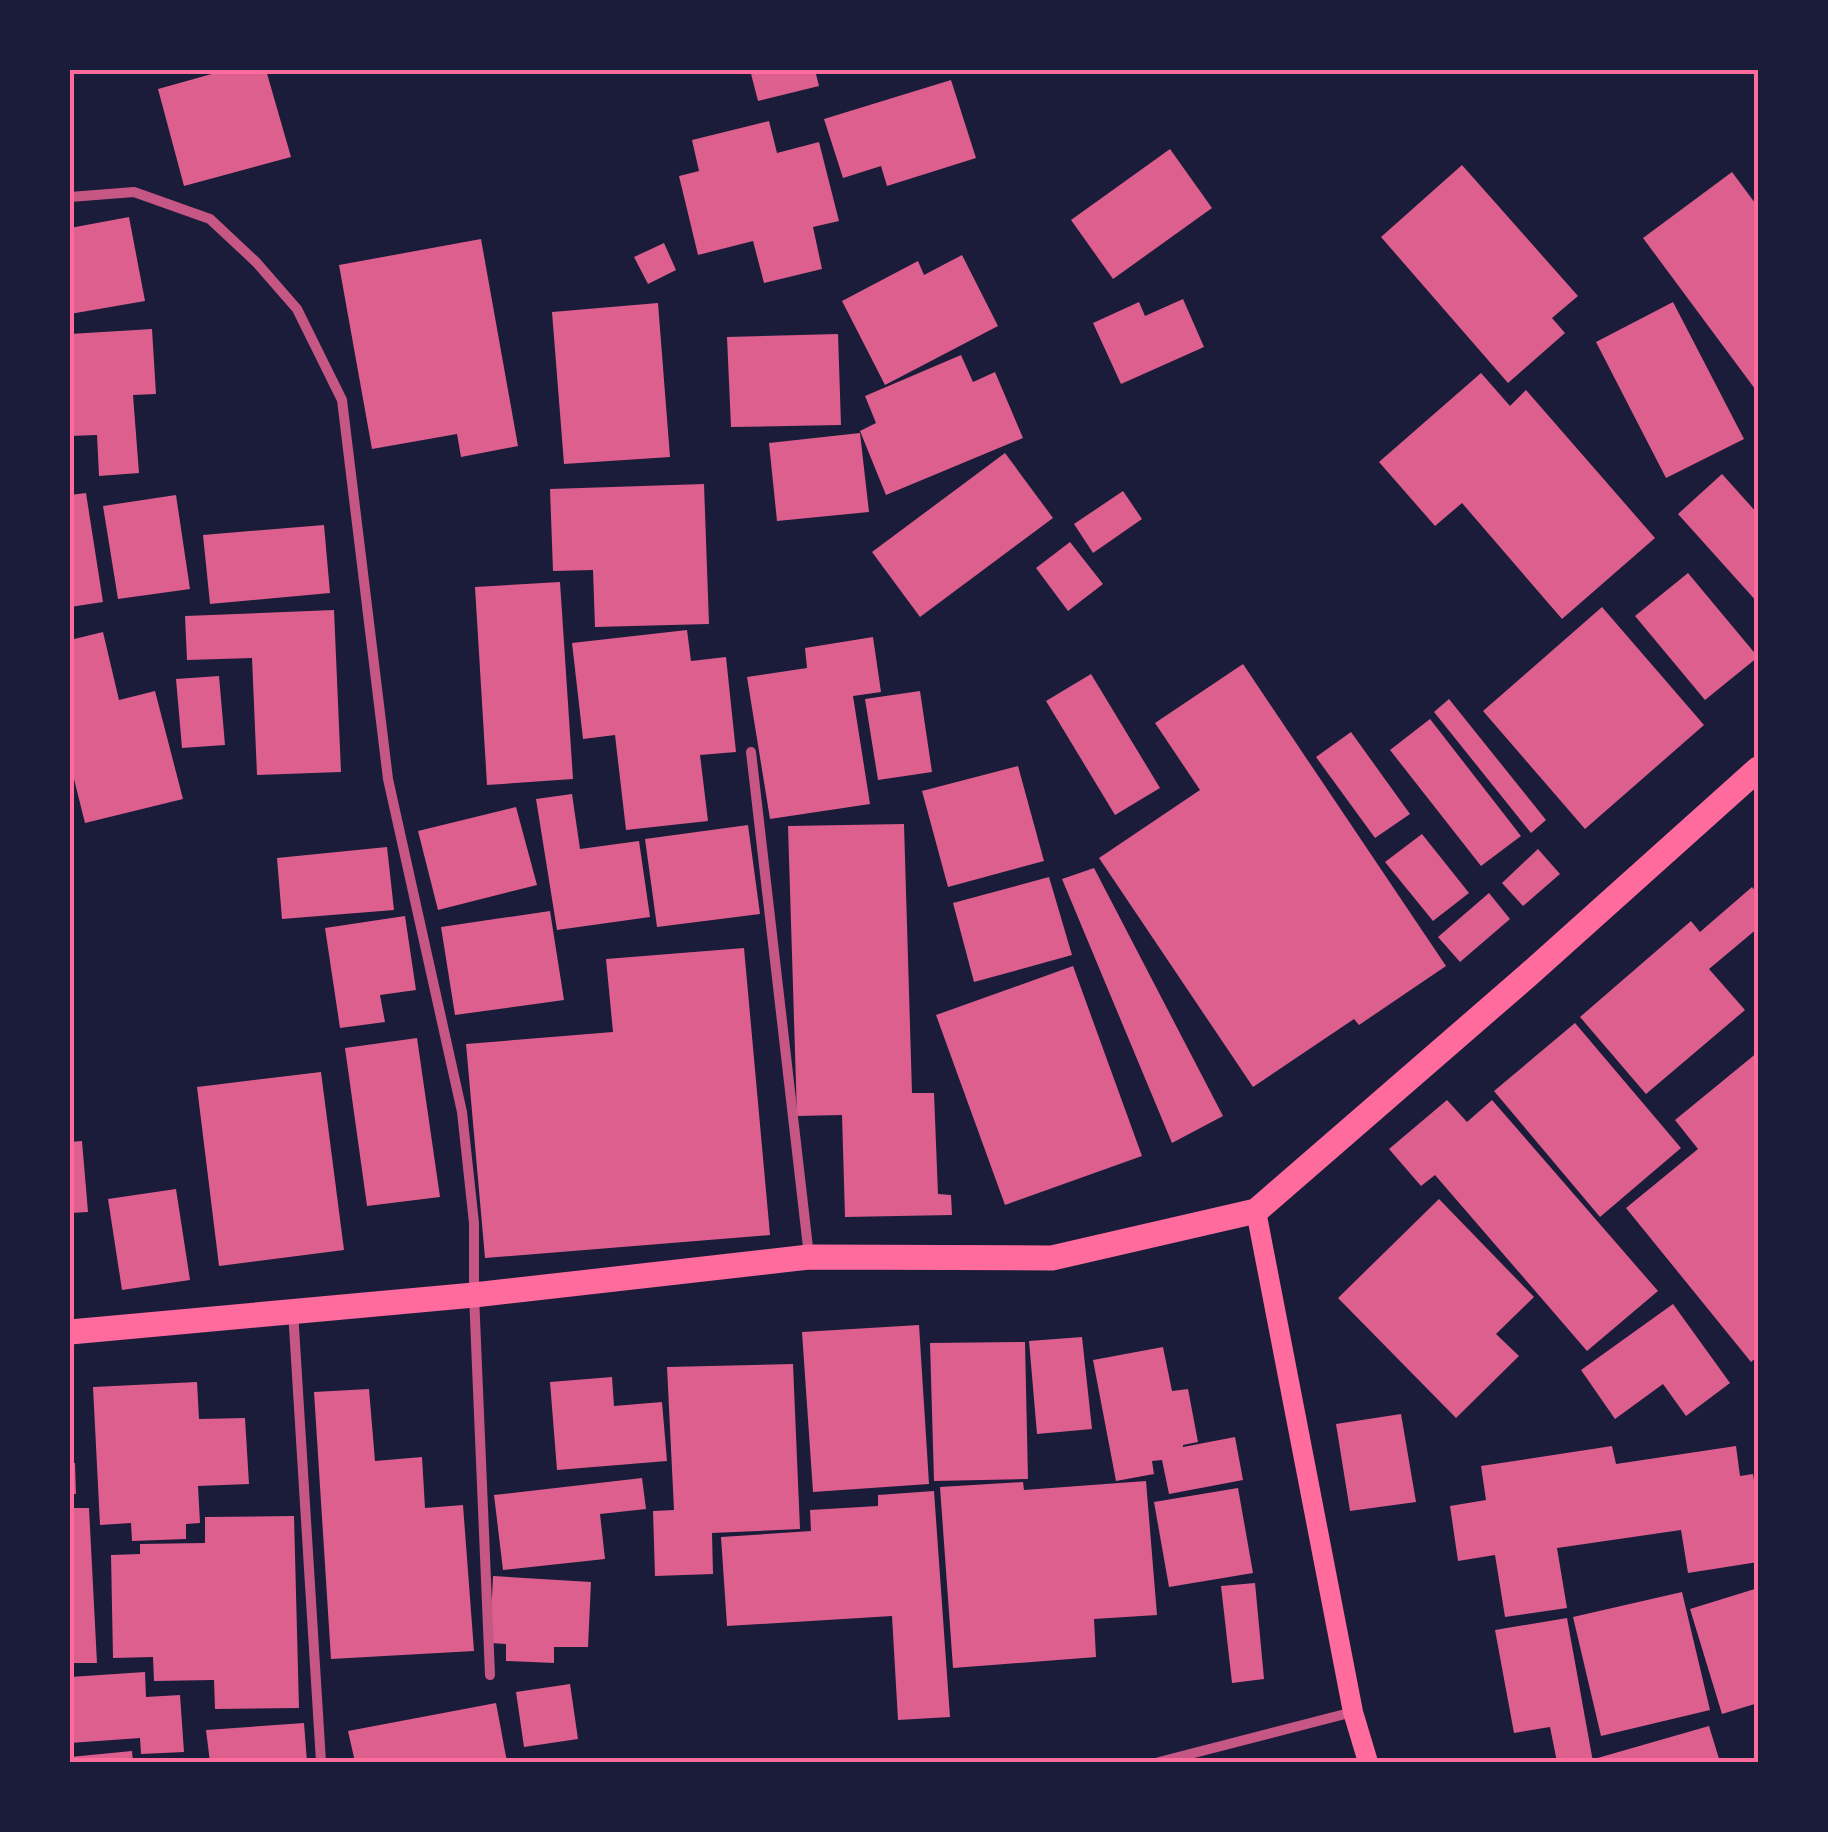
<svg xmlns="http://www.w3.org/2000/svg" width="1828" height="1832" font-family="'Exo 2',sans-serif">
	<rect width="100%" height="100%" fill="#1b1b3a"/>
	<!-- building -->
	<g fill="#dd5f8e">
		<path d="M 226,70 L 266,70 L 291,157 L 184,186 L 158,89 Z"/>
		<path d="M 750,70 L 815,70 L 819,86 L 758,101 Z"/>
		<path d="M 951,80 L 976,158 L 887,186 L 881,166 L 843,178 L 824,119 Z"/>
		<path d="M 769,121 L 777,153 L 819,142 L 839,221 L 813,227 L 822,269 L 764,283 L 753,241 L 698,255 L 679,176 L 699,171 L 692,140 Z"/>
		<path d="M 1170,149 L 1212,208 L 1113,279 L 1071,220 Z"/>
		<path d="M 1462,165 L 1578,296 L 1552,318 L 1565,333 L 1508,383 L 1381,237 Z"/>
		<path d="M 1732,172 L 1758,207 L 1758,393 L 1643,238 Z"/>
		<path d="M 129,217 L 145,301 L 70,314 L 70,228 Z"/>
		<path d="M 481,239 L 518,446 L 461,457 L 457,434 L 372,449 L 339,265 Z"/>
		<path d="M 664,243 L 676,270 L 648,284 L 634,257 Z"/>
		<path d="M 962,255 L 998,326 L 885,385 L 842,301 L 918,261 L 924,275 Z"/>
		<path d="M 1183,299 L 1204,347 L 1121,384 L 1093,323 L 1139,302 L 1145,316 Z"/>
		<path d="M 1673,302 L 1744,439 L 1666,478 L 1596,342 Z"/>
		<path d="M 658,303 L 670,457 L 564,464 L 552,312 Z"/>
		<path d="M 152,329 L 156,394 L 133,395 L 139,473 L 99,476 L 97,435 L 70,436 L 70,334 Z"/>
		<path d="M 838,334 L 841,425 L 731,427 L 727,337 Z"/>
		<path d="M 961,355 L 973,382 L 995,372 L 1023,438 L 886,495 L 860,431 L 876,423 L 865,396 Z"/>
		<path d="M 1481,373 L 1510,406 L 1526,390 L 1655,538 L 1562,619 L 1462,503 L 1435,526 L 1379,462 Z"/>
		<path d="M 860,433 L 869,512 L 777,521 L 769,443 Z"/>
		<path d="M 1005,453 L 1053,518 L 920,617 L 872,552 Z"/>
		<path d="M 1722,474 L 1758,514 L 1758,603 L 1678,514 Z"/>
		<path d="M 704,484 L 709,624 L 595,627 L 593,570 L 553,571 L 550,489 Z"/>
		<path d="M 1123,491 L 1142,519 L 1093,553 L 1074,524 Z"/>
		<path d="M 86,493 L 103,602 L 70,607 L 70,495 Z"/>
		<path d="M 176,495 L 190,589 L 118,599 L 103,506 Z"/>
		<path d="M 324,525 L 330,593 L 210,604 L 203,535 Z"/>
		<path d="M 1070,542 L 1103,584 L 1068,611 L 1036,568 Z"/>
		<path d="M 1688,573 L 1758,657 L 1705,700 L 1635,616 Z"/>
		<path d="M 560,582 L 573,779 L 487,785 L 475,587 Z"/>
		<path d="M 1602,607 L 1704,725 L 1585,829 L 1483,711 Z"/>
		<path d="M 334,610 L 341,772 L 257,775 L 252,658 L 187,660 L 185,616 Z"/>
		<path d="M 687,630 L 691,661 L 726,657 L 736,752 L 700,755 L 708,821 L 626,830 L 615,735 L 583,739 L 572,643 Z"/>
		<path d="M 103,632 L 119,700 L 155,691 L 183,799 L 85,823 L 70,763 L 70,640 Z"/>
		<path d="M 873,637 L 881,692 L 853,696 L 870,804 L 770,819 L 747,677 L 807,668 L 805,648 Z"/>
		<path d="M 1243,664 L 1446,966 L 1359,1025 L 1354,1019 L 1253,1087 L 1099,858 L 1200,790 L 1155,723 Z"/>
		<path d="M 1091,674 L 1160,788 L 1115,815 L 1046,701 Z"/>
		<path d="M 219,676 L 225,745 L 182,748 L 176,679 Z"/>
		<path d="M 920,691 L 932,772 L 878,780 L 865,699 Z"/>
		<path d="M 1449,699 L 1546,820 L 1531,833 L 1434,712 Z"/>
		<path d="M 1430,719 L 1521,836 L 1481,866 L 1390,750 Z"/>
		<path d="M 1351,732 L 1410,814 L 1375,838 L 1316,757 Z"/>
		<path d="M 1018,766 L 1044,861 L 948,887 L 922,791 Z"/>
		<path d="M 572,794 L 580,849 L 639,841 L 650,917 L 557,930 L 536,799 Z"/>
		<path d="M 516,807 L 537,885 L 438,910 L 418,831 Z"/>
		<path d="M 904,824 L 912,1093 L 934,1093 L 938,1194 L 951,1195 L 952,1215 L 845,1217 L 842,1115 L 797,1116 L 788,826 Z"/>
		<path d="M 748,825 L 760,914 L 657,927 L 645,839 Z"/>
		<path d="M 1422,834 L 1469,893 L 1433,921 L 1385,862 Z"/>
		<path d="M 387,847 L 394,910 L 282,919 L 277,858 Z"/>
		<path d="M 1538,849 L 1560,874 L 1523,906 L 1502,883 Z"/>
		<path d="M 1094,868 L 1223,1116 L 1172,1143 L 1062,879 Z"/>
		<path d="M 1049,877 L 1072,955 L 974,982 L 953,903 Z"/>
		<path d="M 1752,887 L 1758,894 L 1758,928 L 1709,969 L 1745,1010 L 1646,1094 L 1580,1017 L 1691,921 L 1700,932 Z"/>
		<path d="M 1489,893 L 1510,919 L 1460,962 L 1438,937 Z"/>
		<path d="M 550,911 L 564,1000 L 455,1015 L 441,927 Z"/>
		<path d="M 405,916 L 416,990 L 380,995 L 385,1022 L 340,1028 L 325,928 Z"/>
		<path d="M 744,948 L 770,1235 L 485,1258 L 466,1044 L 613,1032 L 606,959 Z"/>
		<path d="M 1073,966 L 1142,1156 L 1005,1205 L 936,1015 Z"/>
		<path d="M 1575,1023 L 1681,1148 L 1600,1217 L 1494,1091 Z"/>
		<path d="M 417,1038 L 440,1197 L 367,1206 L 345,1048 Z"/>
		<path d="M 1758,1052 L 1758,1356 L 1751,1362 L 1626,1208 L 1698,1149 L 1675,1120 Z"/>
		<path d="M 321,1072 L 344,1250 L 219,1266 L 197,1087 Z"/>
		<path d="M 1447,1100 L 1467,1122 L 1492,1100 L 1658,1291 L 1587,1351 L 1435,1175 L 1421,1186 L 1389,1149 Z"/>
		<path d="M 82,1141 L 88,1212 L 70,1213 L 70,1142 Z"/>
		<path d="M 176,1189 L 190,1280 L 122,1290 L 108,1199 Z"/>
		<path d="M 1439,1199 L 1534,1297 L 1496,1334 L 1519,1356 L 1456,1418 L 1338,1298 Z"/>
		<path d="M 1673,1304 L 1730,1383 L 1686,1416 L 1663,1384 L 1615,1419 L 1581,1370 Z"/>
		<path d="M 919,1325 L 929,1484 L 813,1492 L 802,1332 Z"/>
		<path d="M 1082,1337 L 1092,1429 L 1037,1434 L 1029,1341 Z"/>
		<path d="M 1025,1342 L 1028,1479 L 934,1481 L 930,1343 Z"/>
		<path d="M 1163,1347 L 1172,1391 L 1188,1389 L 1198,1442 L 1183,1445 L 1183,1447 L 1235,1437 L 1243,1480 L 1169,1494 L 1162,1460 L 1152,1461 L 1154,1474 L 1116,1481 L 1093,1360 Z"/>
		<path d="M 793,1364 L 800,1529 L 712,1533 L 713,1574 L 655,1576 L 653,1511 L 674,1510 L 667,1367 Z"/>
		<path d="M 612,1377 L 614,1406 L 662,1402 L 667,1461 L 557,1470 L 550,1382 Z"/>
		<path d="M 197,1382 L 199,1419 L 245,1418 L 249,1484 L 198,1486 L 200,1523 L 186,1524 L 186,1539 L 132,1541 L 131,1523 L 100,1525 L 93,1387 Z"/>
		<path d="M 369,1389 L 375,1461 L 422,1457 L 425,1508 L 463,1505 L 474,1651 L 331,1659 L 314,1392 Z"/>
		<path d="M 1401,1414 L 1416,1502 L 1350,1511 L 1336,1424 Z"/>
		<path d="M 1612,1446 L 1616,1464 L 1736,1446 L 1740,1476 L 1753,1474 L 1758,1506 L 1758,1562 L 1688,1573 L 1681,1530 L 1557,1548 L 1567,1608 L 1505,1617 L 1495,1555 L 1458,1561 L 1450,1506 L 1486,1500 L 1481,1466 Z"/>
		<path d="M 70,1463 L 75,1463 L 76,1494 L 70,1494 Z"/>
		<path d="M 642,1478 L 646,1509 L 600,1514 L 605,1559 L 503,1570 L 494,1495 Z"/>
		<path d="M 1146,1481 L 1157,1615 L 1094,1619 L 1096,1657 L 953,1668 L 940,1487 L 1023,1482 L 1024,1490 Z"/>
		<path d="M 1238,1488 L 1253,1573 L 1169,1587 L 1154,1502 Z"/>
		<path d="M 934,1491 L 950,1717 L 898,1720 L 892,1616 L 727,1626 L 721,1537 L 811,1531 L 810,1510 L 878,1506 L 878,1495 Z"/>
		<path d="M 70,1508 L 89,1508 L 97,1663 L 70,1663 Z"/>
		<path d="M 294,1516 L 299,1708 L 215,1709 L 214,1680 L 154,1681 L 153,1657 L 113,1658 L 111,1555 L 140,1554 L 140,1544 L 205,1543 L 205,1517 Z"/>
		<path d="M 493,1576 L 591,1582 L 588,1647 L 554,1647 L 554,1663 L 506,1661 L 506,1644 L 490,1643 Z"/>
		<path d="M 1255,1583 L 1264,1679 L 1232,1683 L 1221,1586 Z"/>
		<path d="M 1758,1588 L 1758,1703 L 1722,1714 L 1690,1609 Z"/>
		<path d="M 1682,1592 L 1710,1710 L 1601,1736 L 1573,1617 Z"/>
		<path d="M 1567,1618 L 1593,1762 L 1557,1762 L 1550,1727 L 1514,1733 L 1495,1630 Z"/>
		<path d="M 145,1672 L 146,1697 L 180,1695 L 184,1752 L 141,1754 L 140,1738 L 70,1743 L 70,1677 Z"/>
		<path d="M 570,1684 L 578,1739 L 524,1747 L 516,1692 Z"/>
		<path d="M 496,1703 L 507,1762 L 355,1762 L 348,1731 Z"/>
		<path d="M 304,1723 L 307,1762 L 210,1762 L 206,1730 Z"/>
		<path d="M 1709,1726 L 1720,1762 L 1595,1762 L 1594,1759 Z"/>
		<path d="M 132,1751 L 133,1762 L 70,1762 L 70,1757 Z"/>
	</g>
	<g fill="none" stroke-linecap="round" stroke-linejoin="round">
		<!-- minor -->
		<g stroke="#c65784" stroke-width="10">
			<path d="M 70,197 L 134,192 L 210,219 L 256,262 L 297,309 L 342,400 L 388,779 L 462,1112 L 474,1223 L 474,1295 L 490,1675"/>
			<path d="M 751,752 L 809,1256"/>
			<path d="M 293,1311 L 321,1762"/>
			<path d="M 1159,1762 L 1353,1712"/>
		</g>
		<!-- secondary -->
		<path stroke="#ff6b9d" stroke-width="20" d="M 1256,1211 L 1353,1712 L 1368,1762"/>
		<!-- primary -->
		<path stroke="#ff6b9d" stroke-width="25" d="M 70,1332 L 474,1295 L 809,1257 L 1052,1258 L 1256,1211 L 1527,976 L 1758,769"/>
	</g>
	<!-- border -->
	<rect width="1828" height="1832" fill="none" stroke="#1b1b3a" stroke-width="145"/>
	<rect x="72" y="72" width="1684" height="1688" fill="none" stroke="#ff6b9d" stroke-width="4"/>
</svg>
